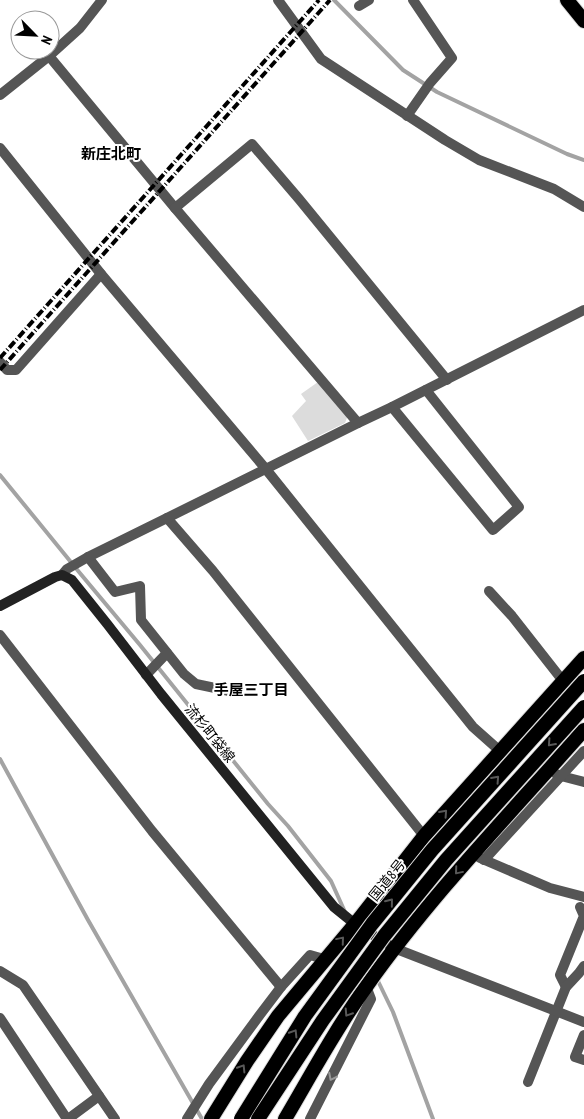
<svg xmlns="http://www.w3.org/2000/svg" width="584" height="1119" font-family="'PT Sans Narrow','Noto Sans JP',sans-serif">
	<rect width="100%" height="100%" fill="#fff"/>
	<!-- green -->
	<path fill="#dcdcdc" d="M 318,382 L 348,415 L 345,423 L 308,441 L 292,416 L 306,401 L 301,394 Z"/>
	<g fill="none" stroke-linecap="round" stroke-linejoin="round">
		<!-- stream -->
		<g stroke="#a3a3a3" stroke-width="4">
			<path d="M 334,0 L 403,70 L 437,92 L 567,154 L 584,160"/>
			<path d="M 0,475 L 79,572 L 140,645 L 268,804 L 288,826 L 331,881 L 345,912"/>
			<path d="M 0,759 L 88,920 L 202,1119"/>
			<path d="M 377,979 L 393,1012 L 433,1119"/>
		</g>
		<defs>
			<g id="trunk">
				<path d="M 567,0 L 584,21"/>
				<path d="M 211,1119 L 247,1061 L 278,1016 L 355,924 L 424,836 L 584,658"/>
				<path d="M 285,1119 C 311,1075 336,1028 366,987 C 431,895 510,814 584,730"/>
			</g>
		</defs>
		<!-- trunk casing -->
		<use href="#trunk" stroke="#dbdbdb" stroke-width="16"/>
		<!-- minor -->
		<g stroke="#555" stroke-width="10">
			<path d="M 278,0 L 321,59 L 445,140 L 479,160 L 554,189 L 584,207"/>
			<path d="M 359,6 L 369,0"/>
			<path d="M 49,56 L 175,208 L 358,423"/>
			<path d="M 407,116 L 430,83 L 452,58 L 413,0"/>
			<path d="M 0,148 L 101,274 L 265,468 L 473,727 L 500,751"/>
			<path d="M 175,208 L 252,144 L 299,199 L 447,380"/>
			<path d="M 0,362 L 7,370 L 16,370 L 101,274"/>
			<path d="M 392,407 L 493,530 L 519,507 L 426,390"/>
			<path d="M 167,518 L 213,571 L 424,836"/>
			<path d="M 88,557 L 115,592 L 140,586 L 141,620 L 184,674 L 196,684 L 234,692"/>
			<path d="M 62,575 L 67,569 L 88,557 L 167,518 L 358,423 L 392,407 L 584,310"/>
			<path d="M 489,591 L 512,616 L 563,681"/>
			<path d="M 0,635 L 152,831 L 281,987"/>
			<path d="M 146,675 L 167,653"/>
			<path d="M 556,774 L 561,776 L 584,782"/>
			<path d="M 480,858 L 550,888 L 584,897"/>
			<path d="M 484,860 L 584,751"/>
			<path d="M 0,971 L 23,985 L 115,1119"/>
			<path d="M 566,987 L 560,975 L 584,916 L 580,907"/>
			<path d="M 0,1018 L 67,1119"/>
			<path d="M 584,1035 L 575,1057 L 584,1060"/>
			<path d="M 528,1082 L 566,987 L 579,973 L 584,966"/>
			<path d="M 68,1119 L 99,1096"/>
			<path d="M 187,1119 L 209,1084 L 259,1016 L 281,987 L 310,955 L 324,959"/>
			<path d="M 310,1119 L 371,999 L 366,986"/>
		</g>
		<!-- tertiary -->
		<g stroke="#555" stroke-width="10">
			<path d="M 0,95 L 49,56 L 80,28 L 102,0"/>
			<path d="M 394,948 L 584,1022"/>
		</g>
		<!-- secondary -->
		<path stroke="#222" stroke-width="10" d="M 0,606 L 55,577 L 62,575 L 72,580 L 108,625 L 161,694 L 334,907 L 355,924 L 394,948"/>
		<!-- trunk -->
		<use href="#trunk" stroke="#000" stroke-width="14"/>
		<!-- rail -->
		<g stroke="#000" stroke-width="4" stroke-dasharray="8 2.5 1 2.5" stroke-linecap="butt">
			<path d="M 0,358 L 319,0"/>
			<path d="M 0,370 L 330,0"/>
		</g>
		<defs>
			<g id="trunk-bridge">
				<path d="M 241,1119 L 305,1016 L 372,924 L 432,850 L 584,681"/>
				<path d="M 258,1119 L 323,1020 L 384,936 L 446,860 L 584,707"/>
			</g>
		</defs>
		<!-- trunk-bridge casing -->
		<use href="#trunk-bridge" stroke="#dbdbdb" stroke-width="16" stroke-linecap="butt"/>
		<!-- trunk-bridge -->
		<use href="#trunk-bridge" stroke="#000" stroke-width="14"/>
	</g>
	<!-- one-way arrows -->
	<defs><path id="oneway-chevron" d="M-2-3.5L2.5 0L-2 3.5" fill="none" stroke-width="1.6" stroke-linecap="round" stroke-linejoin="round" transform="scale(1.25)"/></defs>
	<g stroke="#595959">
		<use href="#oneway-chevron" transform="translate(551 743) rotate(132)"/>
		<use href="#oneway-chevron" transform="translate(496 779) rotate(-48)"/>
		<use href="#oneway-chevron" transform="translate(444 813) rotate(-48)"/>
		<use href="#oneway-chevron" transform="translate(458 871) rotate(130)"/>
		<use href="#oneway-chevron" transform="translate(390 902) rotate(-51)"/>
		<use href="#oneway-chevron" transform="translate(341 940) rotate(-50)"/>
		<use href="#oneway-chevron" transform="translate(348 1013) rotate(123)"/>
		<use href="#oneway-chevron" transform="translate(294 1033) rotate(-58)"/>
		<use href="#oneway-chevron" transform="translate(242 1068) rotate(-58)"/>
	</g>
	<use stroke="#999" href="#oneway-chevron" transform="translate(332 1077) rotate(117)"/>
	<g text-anchor="middle" stroke-width="4" stroke-linejoin="round" paint-order="stroke">
		<!-- street labels -->
		<g font-size="14" fill="#000" stroke="#fff">
			<text transform="translate(210 733) rotate(51)" y="5">流杉町袋線</text>
			<text transform="translate(387 880) rotate(-51)" y="5">国道8号</text>
		</g>
		<!-- neighbourhood labels -->
		<g font-size="15" font-weight="bold" fill="#000" stroke="#fff">
			<text x="111" y="159">新庄北町</text>
			<text x="251" y="695">手屋三丁目</text>
		</g>
	</g>
	<!-- north arrow -->
	<g transform="translate(35 35) rotate(114)"><circle r="24" fill="#ffffff" stroke="#999999"/>
	<path d="M0-4L9 19L0 12L-9 19Z" fill="#000000"/>
	<text y="-8" font-size="14" font-weight="bold" text-anchor="middle" fill="#000000">N</text>
	</g>
</svg>
